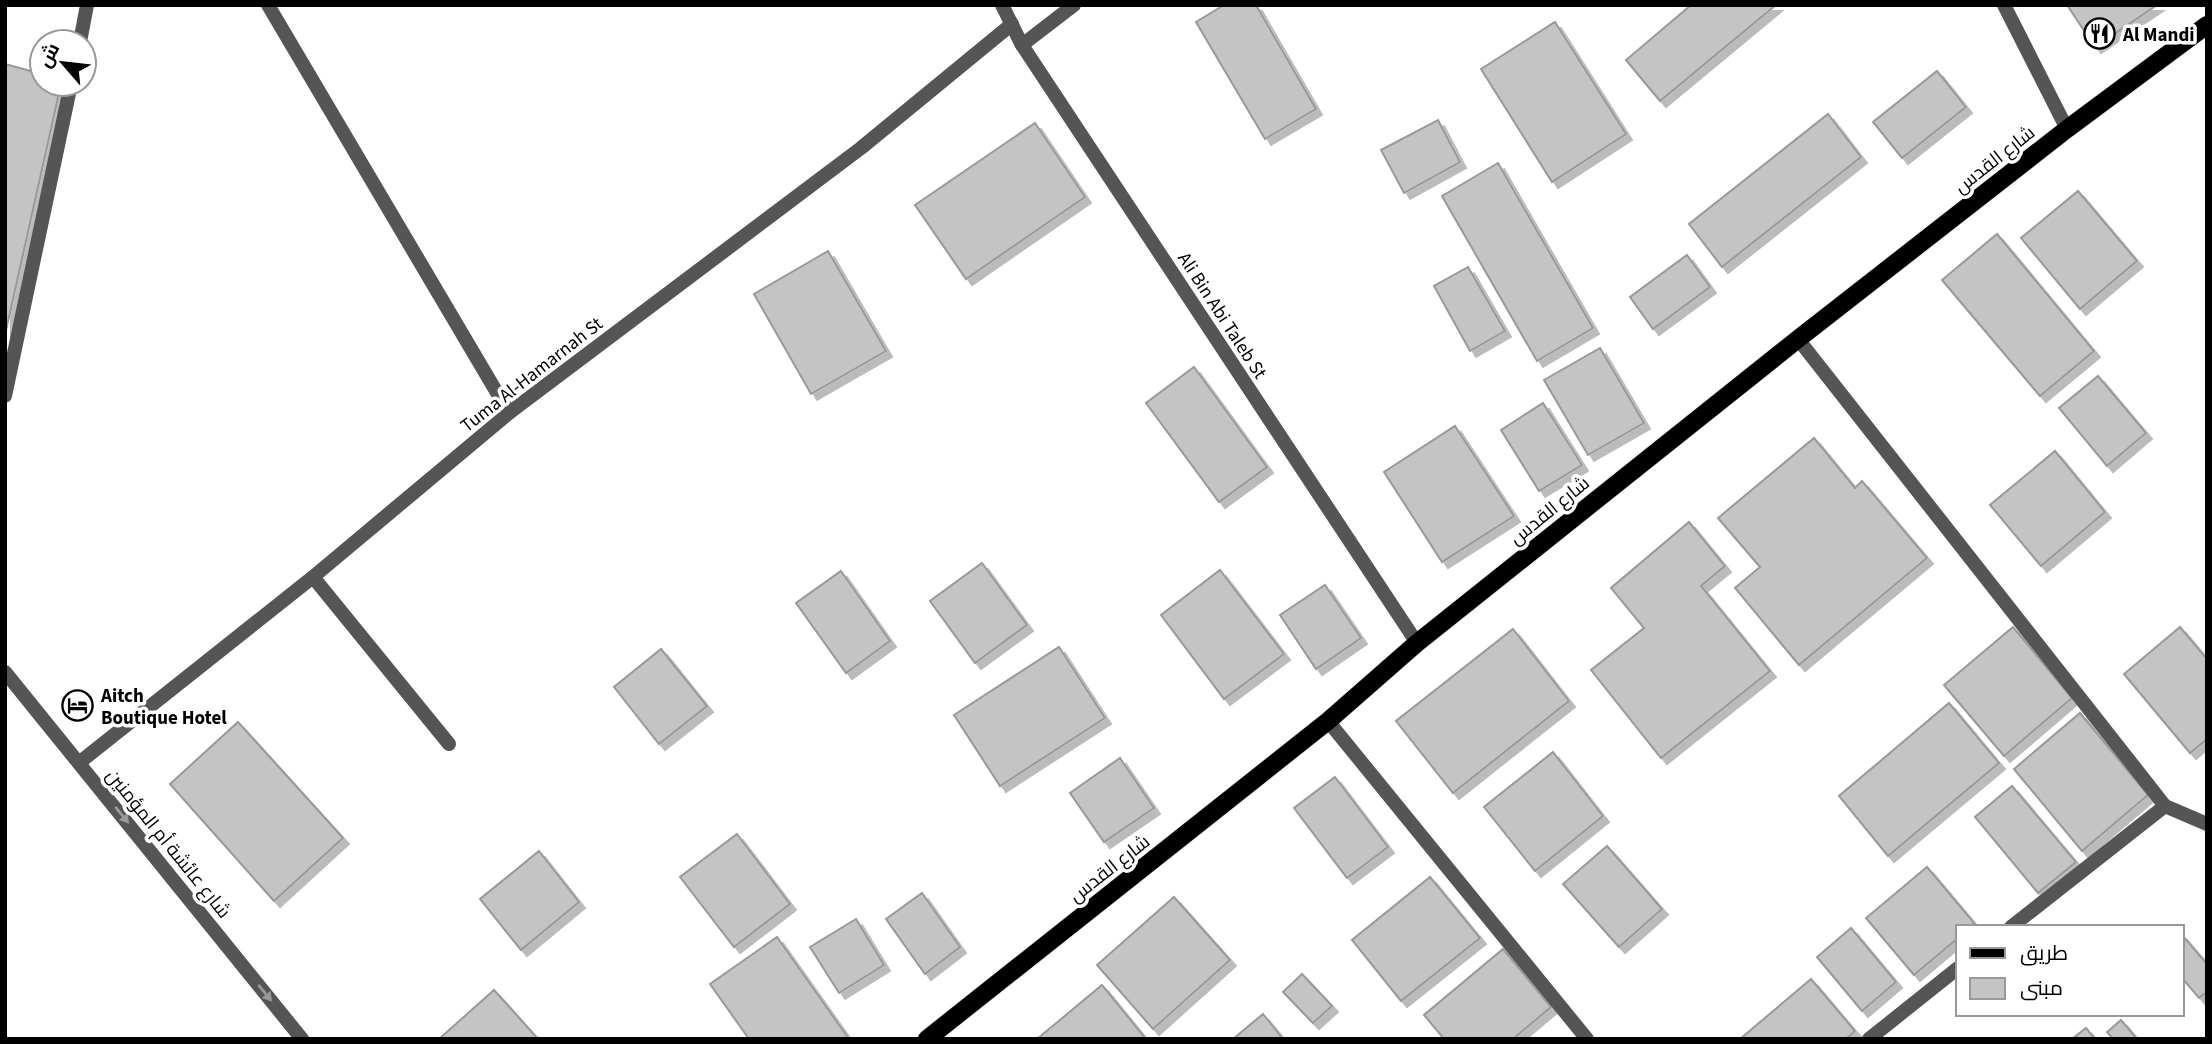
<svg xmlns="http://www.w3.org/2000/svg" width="2212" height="1044" font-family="'Source Sans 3',Cairo,sans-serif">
	<defs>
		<filter id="shadow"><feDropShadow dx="6" dy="6" stdDeviation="0" flood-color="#0004"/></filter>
	</defs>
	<rect width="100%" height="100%" fill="#fff"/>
	<!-- building -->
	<g fill="#c4c4c4" stroke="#999" stroke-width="2" filter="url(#shadow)">
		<path d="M 1224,5 L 1256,5 L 1316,109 L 1265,139 L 1196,22 Z"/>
		<path d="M 1691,5 L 1776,5 L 1660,101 L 1626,60 Z"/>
		<path d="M 2067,5 L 2157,5 L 2095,47 Z"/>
		<path d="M 1555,22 L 1626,134 L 1552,182 L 1481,69 Z"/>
		<path d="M 5,64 L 42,74 L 42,84 L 61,84 L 5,335 Z"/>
		<path d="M 1937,71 L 1966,107 L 1902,158 L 1873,122 Z"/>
		<path d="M 1828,114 L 1861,157 L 1722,267 L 1689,224 Z"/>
		<path d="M 1438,120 L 1460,162 L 1404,193 L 1381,150 Z"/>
		<path d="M 1035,123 L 1085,197 L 966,279 L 915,205 Z"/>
		<path d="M 1498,163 L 1593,328 L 1537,361 L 1442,196 Z"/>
		<path d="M 2078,191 L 2137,261 L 2080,309 L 2021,238 Z"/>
		<path d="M 1997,234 L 2094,351 L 2040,396 L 1942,280 Z"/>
		<path d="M 828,251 L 886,351 L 811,394 L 754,294 Z"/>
		<path d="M 1687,255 L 1710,287 L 1653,329 L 1630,297 Z"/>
		<path d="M 1468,267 L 1505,331 L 1470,351 L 1434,286 Z"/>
		<path d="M 1600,348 L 1644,423 L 1588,455 L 1544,380 Z"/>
		<path d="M 1194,367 L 1267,467 L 1219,502 L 1146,403 Z"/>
		<path d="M 2098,376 L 2146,433 L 2107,466 L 2059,408 Z"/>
		<path d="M 1543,403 L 1582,465 L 1539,491 L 1501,430 Z"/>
		<path d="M 1455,426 L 1514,516 L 1442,562 L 1384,472 Z"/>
		<path d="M 1814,438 L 1855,488 L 1862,481 L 1927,558 L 1799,665 L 1735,588 L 1760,567 L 1718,518 Z"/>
		<path d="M 2055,451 L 2105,512 L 2041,566 L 1990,505 Z"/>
		<path d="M 1689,522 L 1725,566 L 1701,586 L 1770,671 L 1661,758 L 1591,670 L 1644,628 L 1611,588 Z"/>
		<path d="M 982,563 L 1027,625 L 975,663 L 930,601 Z"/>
		<path d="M 1220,570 L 1284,654 L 1224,699 L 1161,615 Z"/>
		<path d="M 841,571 L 890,641 L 846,673 L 796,603 Z"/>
		<path d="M 1325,585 L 1361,638 L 1316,669 L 1280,615 Z"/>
		<path d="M 2013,627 L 2072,698 L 2004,756 L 1944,685 Z"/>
		<path d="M 2180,627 L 2207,659 L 2207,739 L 2190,753 L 2124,674 Z"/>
		<path d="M 1513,629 L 1569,701 L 1453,793 L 1396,721 Z"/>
		<path d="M 1059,647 L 1105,718 L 1000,786 L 954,715 Z"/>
		<path d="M 661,649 L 707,706 L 659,744 L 614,687 Z"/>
		<path d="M 1949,703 L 1999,763 L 1888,856 L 1839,796 Z"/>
		<path d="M 2080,713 L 2148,795 L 2082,851 L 2014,769 Z"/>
		<path d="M 238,722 L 343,838 L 274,901 L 170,784 Z"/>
		<path d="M 1553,752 L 1603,816 L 1535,871 L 1484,807 Z"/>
		<path d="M 1120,758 L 1154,808 L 1104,842 L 1070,793 Z"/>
		<path d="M 1335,777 L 1388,847 L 1347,878 L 1294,808 Z"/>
		<path d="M 2012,786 L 2076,862 L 2038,893 L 1975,817 Z"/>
		<path d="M 737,834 L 790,904 L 734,947 L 680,877 Z"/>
		<path d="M 1607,846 L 1662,909 L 1619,947 L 1563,884 Z"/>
		<path d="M 539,851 L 579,902 L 521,950 L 480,899 Z"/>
		<path d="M 1927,867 L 1975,924 L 1958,927 L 1958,938 L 1914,975 L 1866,918 Z"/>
		<path d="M 1430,877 L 1480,938 L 1401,1001 L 1352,940 Z"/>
		<path d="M 922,893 L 960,947 L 925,974 L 886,919 Z"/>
		<path d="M 1174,897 L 1230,960 L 1153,1029 L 1097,965 Z"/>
		<path d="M 856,919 L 884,965 L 839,993 L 810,947 Z"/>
		<path d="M 1851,928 L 1896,982 L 1862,1011 L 1817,957 Z"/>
		<path d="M 2182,935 L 2207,964 L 2207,992 L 2199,998 L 2182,978 Z"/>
		<path d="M 777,937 L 849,1039 L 749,1039 L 710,984 Z"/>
		<path d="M 1503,949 L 1551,1007 L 1513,1039 L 1444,1039 L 1424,1015 Z"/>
		<path d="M 1302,974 L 1332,1006 L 1313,1023 L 1283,992 Z"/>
		<path d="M 1811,979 L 1855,1031 L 1846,1039 L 1740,1039 Z"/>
		<path d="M 1102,985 L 1146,1039 L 1037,1039 Z"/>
		<path d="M 494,990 L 538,1039 L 439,1039 Z"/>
		<path d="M 1263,1014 L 1283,1039 L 1233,1039 Z"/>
		<path d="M 2121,1020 L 2137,1039 L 2113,1039 L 2107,1032 Z"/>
		<path d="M 2086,1028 L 2095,1039 L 2072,1039 Z"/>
	</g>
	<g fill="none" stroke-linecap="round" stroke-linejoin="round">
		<defs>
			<path id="primary" d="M 927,1039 L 1328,721 L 1417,643 L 1798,339 L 2067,129 L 2207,25"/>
		</defs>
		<!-- primary casing -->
		<use href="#primary" stroke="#dbdbdb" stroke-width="19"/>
		<!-- minor -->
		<g stroke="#555" stroke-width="14">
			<path d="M 268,5 L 509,413"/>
			<path d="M 1002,5 L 1022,45 L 1417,643"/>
			<path d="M 2004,5 L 2067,129"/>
			<path d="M 80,42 L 87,5"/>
			<path d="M 1022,45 L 1074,5"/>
			<path d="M 1798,339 L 2165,806 L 2207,824"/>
			<path d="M 5,396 L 71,84"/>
			<path d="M 313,577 L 449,744"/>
			<path d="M 5,672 L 302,1039"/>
			<path d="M 1328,721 L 1587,1039"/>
			<path d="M 80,762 L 313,577 L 509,413 L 861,148 L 1012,24"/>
			<path d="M 2011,927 L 2165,806"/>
			<path d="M 1869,1039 L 1958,968"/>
		</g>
		<!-- primary -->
		<use href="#primary" stroke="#000" stroke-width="18"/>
	</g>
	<!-- one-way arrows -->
	<defs><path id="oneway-solid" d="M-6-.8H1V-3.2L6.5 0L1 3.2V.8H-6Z" transform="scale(1.75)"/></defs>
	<g fill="#999">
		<use href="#oneway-solid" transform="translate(122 815) rotate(51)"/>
		<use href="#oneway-solid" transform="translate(265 993) rotate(51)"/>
	</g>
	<!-- icons -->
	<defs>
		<symbol id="restaurant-ring" viewBox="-11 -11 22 22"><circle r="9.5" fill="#fff" stroke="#000" stroke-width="1.5"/><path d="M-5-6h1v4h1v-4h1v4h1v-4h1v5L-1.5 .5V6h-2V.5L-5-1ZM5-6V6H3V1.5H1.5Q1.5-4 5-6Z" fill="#000"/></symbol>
		<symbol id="hotel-ring" viewBox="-11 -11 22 22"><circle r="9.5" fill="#fff" stroke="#000" stroke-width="1.5"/><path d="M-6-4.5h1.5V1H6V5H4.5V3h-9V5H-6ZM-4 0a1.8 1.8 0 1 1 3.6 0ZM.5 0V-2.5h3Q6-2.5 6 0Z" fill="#000"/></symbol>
	</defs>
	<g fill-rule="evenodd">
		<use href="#restaurant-ring" x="2082" y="16" width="35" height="35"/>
		<use href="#hotel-ring" x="60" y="688" width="35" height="35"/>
	</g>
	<g text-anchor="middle" stroke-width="7" stroke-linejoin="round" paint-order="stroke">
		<!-- poi labels -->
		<g font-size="19" font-weight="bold" fill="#000" stroke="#fff" text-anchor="start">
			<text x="2123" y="41">Al Mandi</text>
			<text x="101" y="702">Aitch<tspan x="101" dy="22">Boutique Hotel</tspan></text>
		</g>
		<!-- street labels -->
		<g font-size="19" fill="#000" stroke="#fff">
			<text transform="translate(1994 159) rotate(-38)" y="7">شارع القدس</text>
			<text transform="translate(1223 315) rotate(57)" y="7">Ali Bin Abi Taleb St</text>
			<text transform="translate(531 374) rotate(-38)" y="7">Tuma Al-Hamarnah St</text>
			<text transform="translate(1549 510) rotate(-39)" y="7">شارع القدس</text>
			<text transform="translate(169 843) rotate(51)" y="7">شارع عائشة أم المؤمنين</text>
			<text transform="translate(1109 868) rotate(-38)" y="7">شارع القدس</text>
		</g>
	</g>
	<!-- border -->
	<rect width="2212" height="1044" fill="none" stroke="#000000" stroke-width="14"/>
	<!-- legend -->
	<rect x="1956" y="925" width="228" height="91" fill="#ffffff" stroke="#999999" stroke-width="2"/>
	<rect x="1970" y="948" width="35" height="10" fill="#000000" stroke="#999999" stroke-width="2"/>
	<text x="2020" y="960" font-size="21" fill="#000000">طريق</text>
	<rect x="1970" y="978" width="35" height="21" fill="#c4c4c4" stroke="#999999" stroke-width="2"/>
	<text x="2020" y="995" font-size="21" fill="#000000">مبنى</text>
	<!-- north arrow -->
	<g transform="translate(63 63) rotate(298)"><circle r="33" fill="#ffffff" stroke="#999999" stroke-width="2"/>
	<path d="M0-5L12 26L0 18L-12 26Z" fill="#000000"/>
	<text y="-10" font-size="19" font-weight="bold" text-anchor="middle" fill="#000000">ش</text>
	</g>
</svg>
